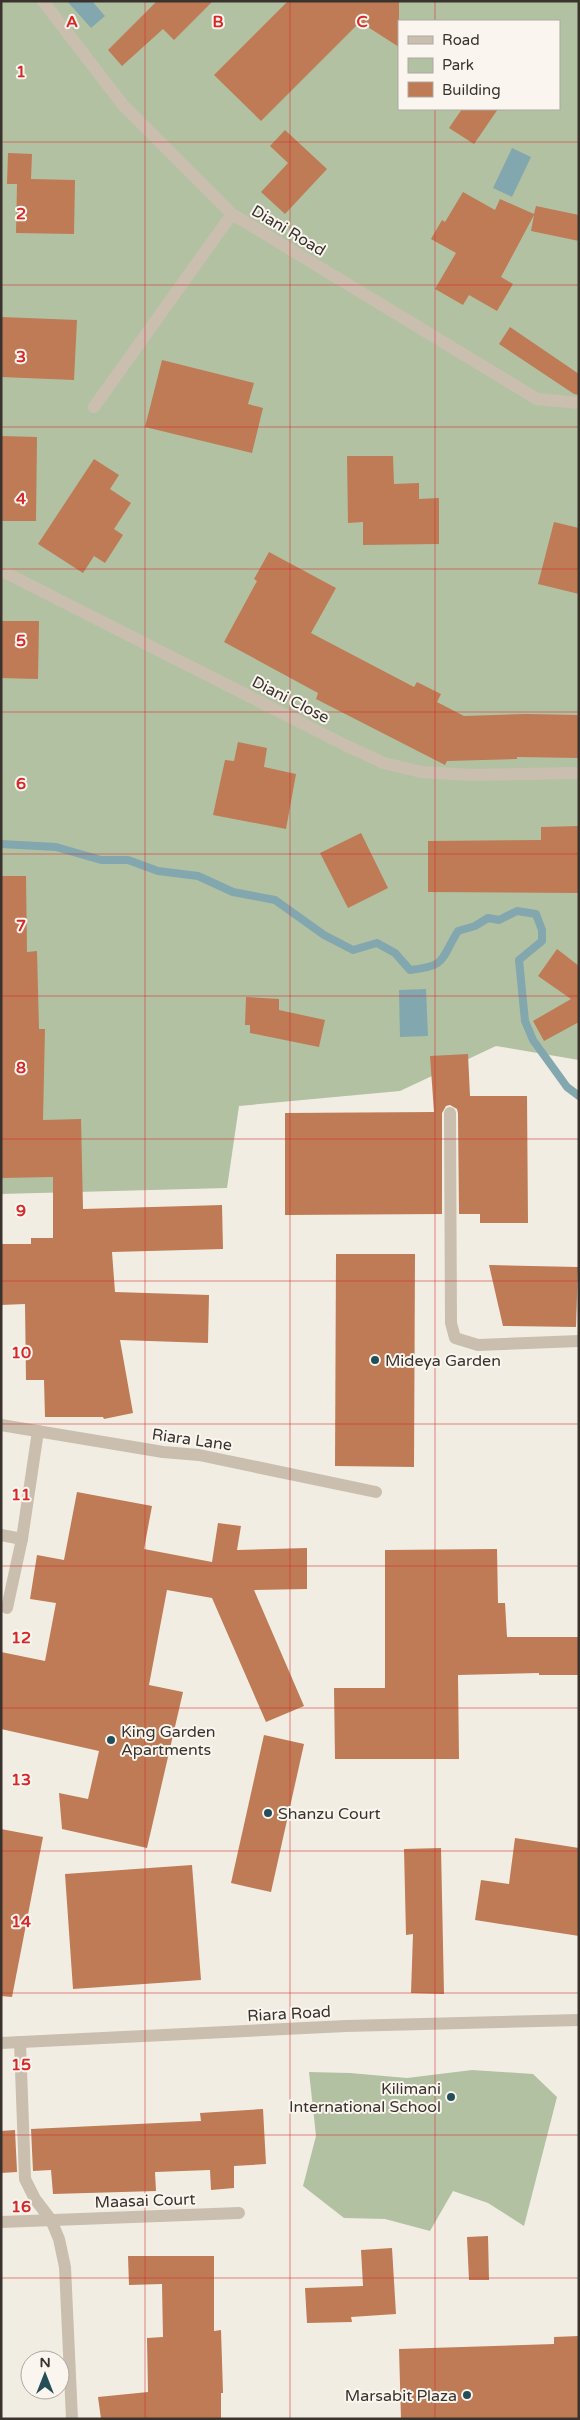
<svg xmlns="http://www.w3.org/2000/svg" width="580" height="2420" font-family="'Varela Round',sans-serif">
	<rect width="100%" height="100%" fill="#f2ede2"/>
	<!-- green -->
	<g fill="#b3c1a3" fill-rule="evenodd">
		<path d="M 1,1 L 579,1 L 579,1060 L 496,1046 L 400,1091 L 239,1106 L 227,1188 L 1,1194 ZM 399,21 L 559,21 L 559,109 L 399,109 Z"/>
		<path d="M 472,2070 L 533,2074 L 557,2097 L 524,2226 L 488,2203 L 453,2191 L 430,2231 L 385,2219 L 344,2218 L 303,2186 L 316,2136 L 309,2072 L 350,2073 L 407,2078 Z"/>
	</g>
	<!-- water -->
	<g fill="#83a7ae">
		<path d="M 67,1 L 92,1 L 105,16 L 91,28 Z"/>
		<path d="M 512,148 L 531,157 L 512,197 L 493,188 Z"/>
		<path d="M 426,989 L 428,1036 L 400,1037 L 399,990 Z"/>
	</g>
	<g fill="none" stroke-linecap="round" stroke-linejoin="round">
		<!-- stream -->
		<path stroke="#83a7ae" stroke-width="8" d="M 1,844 L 56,847 L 101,860 L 128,860 L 158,871 L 198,876 L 233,892 L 275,900 L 324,935 L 353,950 L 377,943 L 395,953 L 410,970 C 447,966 440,960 458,931 L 475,926 L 488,918 L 499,920 L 517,911 L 536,914 L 542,930 L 542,941 L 519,960 L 525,1021 L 533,1040 L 567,1087 L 579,1096"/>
	</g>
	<!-- building -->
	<g fill="#be7b55">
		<path d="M 157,1 L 213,1 L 174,40 L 163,29 L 122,66 L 108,50 Z"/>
		<path d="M 288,1 L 399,1 L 399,47 L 360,22 L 261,121 L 214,75 Z"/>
		<path d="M 462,109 L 498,109 L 474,144 L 449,128 Z"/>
		<path d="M 285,130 L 327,169 L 285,214 L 261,192 L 288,163 L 270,146 Z"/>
		<path d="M 8,153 L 32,154 L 31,179 L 75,180 L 74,234 L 16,233 L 17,184 L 7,184 Z"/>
		<path d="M 463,192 L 495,210 L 500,199 L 534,214 L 536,206 L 579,215 L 579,241 L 531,231 L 534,215 L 501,277 L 513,284 L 497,311 L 469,295 L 463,305 L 435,289 L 456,253 L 431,239 L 442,220 L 445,222 Z"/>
		<path d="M 1,317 L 77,320 L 74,380 L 1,377 Z"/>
		<path d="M 510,327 L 579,374 L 579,395 L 574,394 L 499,344 Z"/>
		<path d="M 162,360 L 254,383 L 248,404 L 263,408 L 252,453 L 145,427 Z"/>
		<path d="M 1,436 L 37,437 L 36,521 L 1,521 Z"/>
		<path d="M 347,456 L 393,456 L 394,484 L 419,483 L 419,499 L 439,498 L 439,544 L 363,545 L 363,522 L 348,523 Z"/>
		<path d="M 94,459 L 119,475 L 110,489 L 131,503 L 114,529 L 123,535 L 105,563 L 94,556 L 83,573 L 38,544 Z"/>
		<path d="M 554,522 L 579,528 L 579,594 L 538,584 Z"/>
		<path d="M 269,552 L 336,588 L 311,633 L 414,687 L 417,682 L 441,694 L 437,702 L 464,716 L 526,714 L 579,715 L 579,758 L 517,757 L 517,759 L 447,761 L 445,765 L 316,699 L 318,693 L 224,642 L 257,581 L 254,579 Z"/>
		<path d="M 1,621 L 39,621 L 38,679 L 1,678 Z"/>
		<path d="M 238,742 L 267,748 L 264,767 L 296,774 L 286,829 L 213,815 L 225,760 L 234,761 Z"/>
		<path d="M 579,826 L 579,893 L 428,892 L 428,841 L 541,840 L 541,827 Z"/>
		<path d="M 361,833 L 388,888 L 348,908 L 320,853 Z"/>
		<path d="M 1,876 L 26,876 L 27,952 L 37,951 L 39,1029 L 45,1029 L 43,1120 L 81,1119 L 83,1209 L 222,1205 L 223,1249 L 112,1252 L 115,1292 L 209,1295 L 208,1343 L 120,1340 L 133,1413 L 104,1419 L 103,1417 L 45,1417 L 44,1380 L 26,1380 L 25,1304 L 1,1305 L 1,1244 L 31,1244 L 31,1238 L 53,1238 L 53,1177 L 1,1178 Z"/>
		<path d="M 557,949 L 579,966 L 579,1022 L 544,1041 L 533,1021 L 571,999 L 538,976 Z"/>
		<path d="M 246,997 L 279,999 L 279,1010 L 325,1020 L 319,1047 L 250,1033 L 250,1025 L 245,1025 Z"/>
		<path d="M 468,1054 L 470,1096 L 527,1096 L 528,1223 L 480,1223 L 480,1214 L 459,1214 L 458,1113 L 457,1109 L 450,1105 L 446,1106 L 442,1113 L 442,1214 L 285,1215 L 285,1113 L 434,1112 L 430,1056 Z"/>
		<path d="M 336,1254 L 415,1254 L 414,1467 L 335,1466 Z"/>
		<path d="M 489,1265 L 578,1267 L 576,1327 L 503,1326 Z"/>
		<path d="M 77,1492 L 152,1506 L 144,1549 L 212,1562 L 218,1523 L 241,1526 L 237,1550 L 307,1548 L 307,1589 L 254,1590 L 304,1706 L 266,1722 L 212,1598 L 167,1590 L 149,1685 L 183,1692 L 147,1848 L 62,1829 L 59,1793 L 88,1799 L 99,1751 L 1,1729 L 1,1652 L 45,1661 L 56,1603 L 30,1599 L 37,1555 L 64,1560 Z"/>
		<path d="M 497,1549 L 498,1603 L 505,1603 L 507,1637 L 579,1637 L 579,1675 L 539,1675 L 539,1673 L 458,1675 L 459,1759 L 335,1759 L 334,1688 L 385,1688 L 385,1550 Z"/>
		<path d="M 264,1735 L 304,1744 L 271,1892 L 231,1883 Z"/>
		<path d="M 1,1829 L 43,1837 L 12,1997 L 1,1996 Z"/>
		<path d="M 515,1838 L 579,1848 L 579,1936 L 475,1920 L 481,1880 L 509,1884 Z"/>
		<path d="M 441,1848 L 444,1994 L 411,1993 L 413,1934 L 406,1935 L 404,1849 Z"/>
		<path d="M 192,1865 L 201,1980 L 73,1989 L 65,1874 Z"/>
		<path d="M 263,2109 L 266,2164 L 234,2166 L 234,2188 L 211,2190 L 210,2170 L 155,2172 L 156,2191 L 53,2194 L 51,2170 L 33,2171 L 31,2129 L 201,2121 L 200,2113 Z"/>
		<path d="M 15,2130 L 17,2172 L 1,2173 L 1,2131 Z"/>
		<path d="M 488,2236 L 489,2280 L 469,2280 L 467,2237 Z"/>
		<path d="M 392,2248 L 396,2314 L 351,2317 L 352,2322 L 307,2323 L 305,2288 L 363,2286 L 361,2250 Z"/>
		<path d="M 128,2256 L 214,2256 L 214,2331 L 221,2330 L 223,2393 L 221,2393 L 221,2419 L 101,2419 L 98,2397 L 148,2392 L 147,2338 L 163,2337 L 162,2284 L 129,2285 Z"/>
		<path d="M 579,2336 L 579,2419 L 401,2419 L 399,2349 L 554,2344 L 554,2337 Z"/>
	</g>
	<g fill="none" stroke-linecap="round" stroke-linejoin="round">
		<!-- minor -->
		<g stroke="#cabfaf" stroke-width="12">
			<path d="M 43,1 L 123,105 L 232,214 L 537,399 L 579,403"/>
			<path d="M 94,407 L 232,214"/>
			<path d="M 8,574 L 347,746 L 384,763 L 421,772 L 472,775 L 579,773"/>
			<path d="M 450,1113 L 451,1323 L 455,1338 L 478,1345 L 579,1341"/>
			<path d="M 1,1425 L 163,1452 L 199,1455 L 376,1492"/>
			<path d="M 1,1535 L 22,1539"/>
			<path d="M 7,1608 L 22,1539 L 38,1431"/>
			<path d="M 20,2042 L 25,2179 L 35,2199 L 51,2220 L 59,2239 L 65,2267 L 72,2419"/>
			<path d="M 1,2222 L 239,2213"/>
		</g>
		<!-- tertiary -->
		<path stroke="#cabfaf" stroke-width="12" d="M 1,2043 L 346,2026 L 579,2020"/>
	</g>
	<!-- grid -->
	<path fill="none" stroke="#d62828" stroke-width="1" stroke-opacity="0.55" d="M 145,1 L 145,2419M 290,1 L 290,2419M 435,1 L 435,21M 435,109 L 435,2419M 1,142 L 579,142M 1,285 L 579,285M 1,427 L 579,427M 1,569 L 579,569M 1,712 L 579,712M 1,854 L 579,854M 1,996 L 579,996M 1,1139 L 579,1139M 1,1281 L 579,1281M 1,1424 L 579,1424M 1,1566 L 579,1566M 1,1708 L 579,1708M 1,1851 L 579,1851M 1,1993 L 579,1993M 1,2135 L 579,2135M 1,2278 L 579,2278"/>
	<!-- markers -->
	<g fill="#244f59" stroke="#faf6ef" stroke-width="2">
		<circle cx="375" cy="1360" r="5"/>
		<circle cx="111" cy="1740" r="5"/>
		<circle cx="268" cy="1813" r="5"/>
		<circle cx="451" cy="2097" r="5"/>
		<circle cx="467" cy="2395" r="5"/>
	</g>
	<g text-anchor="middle" stroke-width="4" stroke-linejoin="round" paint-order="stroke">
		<!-- street labels -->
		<g font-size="16" fill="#3a322c" stroke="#faf6ef">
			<text transform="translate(289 230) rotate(31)" y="6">Diani Road</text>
			<text transform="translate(291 699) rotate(27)" y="6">Diani Close</text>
			<text transform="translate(192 1439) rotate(8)" y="6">Riara Lane</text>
			<text transform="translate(289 2013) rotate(-3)" y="6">Riara Road</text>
			<text transform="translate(145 2200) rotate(-2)" y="6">Maasai Court</text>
		</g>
		<!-- poi labels -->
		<g font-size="16" fill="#3a322c" stroke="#faf6ef" text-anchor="start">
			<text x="385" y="1366">Mideya Garden</text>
			<text x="121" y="1737">King Garden<tspan x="121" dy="18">Apartments</tspan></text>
			<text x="278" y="1819">Shanzu Court</text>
			<text x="441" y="2094" text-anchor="end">Kilimani<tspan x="441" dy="18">International School</tspan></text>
			<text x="457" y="2401" text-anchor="end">Marsabit Plaza</text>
		</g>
	</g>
	<g font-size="16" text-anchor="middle" font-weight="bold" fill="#d62828" stroke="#faf6ef" stroke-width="4" stroke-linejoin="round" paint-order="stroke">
		<text x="72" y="27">A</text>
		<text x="218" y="27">B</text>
		<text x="362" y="27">C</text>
		<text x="21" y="77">1</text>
		<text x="21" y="219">2</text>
		<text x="21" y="362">3</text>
		<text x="21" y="504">4</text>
		<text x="21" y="646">5</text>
		<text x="21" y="789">6</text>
		<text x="21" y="931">7</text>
		<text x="21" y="1073">8</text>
		<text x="21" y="1216">9</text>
		<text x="21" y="1358">10</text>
		<text x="21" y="1500">11</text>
		<text x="21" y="1643">12</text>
		<text x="21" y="1785">13</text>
		<text x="21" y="1927">14</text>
		<text x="21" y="2070">15</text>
		<text x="21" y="2212">16</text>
	</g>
	<!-- border -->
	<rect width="580" height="2420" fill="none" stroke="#3a322c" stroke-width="5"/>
	<!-- legend -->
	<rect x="398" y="20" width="162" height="90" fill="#faf6ef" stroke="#ada8a1"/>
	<rect x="408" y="36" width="25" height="8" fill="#cabfaf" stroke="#ada8a1"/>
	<text x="442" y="45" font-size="15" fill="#3a322c">Road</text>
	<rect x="408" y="58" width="25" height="15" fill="#b3c1a3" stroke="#ada8a1"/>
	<text x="442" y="70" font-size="15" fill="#3a322c">Park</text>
	<rect x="408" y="82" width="25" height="15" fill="#be7b55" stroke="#ada8a1"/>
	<text x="442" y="95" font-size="15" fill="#3a322c">Building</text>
	<!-- north arrow -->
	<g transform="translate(45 2375)"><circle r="24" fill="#faf6ef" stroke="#ada8a1"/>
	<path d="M0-4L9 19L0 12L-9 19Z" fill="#244f59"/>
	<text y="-8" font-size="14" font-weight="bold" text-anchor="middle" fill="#3a322c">N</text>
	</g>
</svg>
